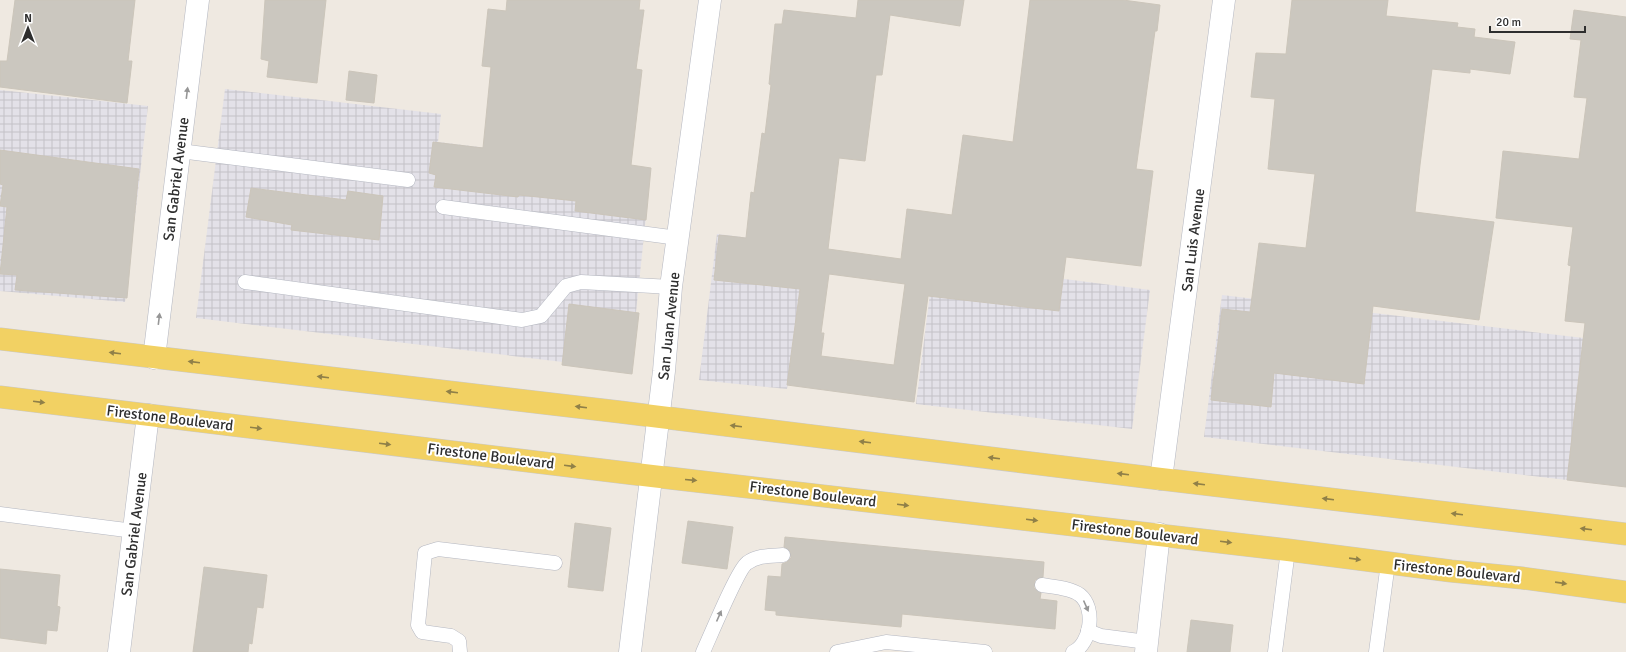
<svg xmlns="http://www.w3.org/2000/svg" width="1626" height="652" font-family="Signika,sans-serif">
	<defs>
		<pattern id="industrial-grid" width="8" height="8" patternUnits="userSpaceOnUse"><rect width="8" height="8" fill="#e3e1e8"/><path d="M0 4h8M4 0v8" fill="none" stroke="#c3c1c7"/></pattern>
	</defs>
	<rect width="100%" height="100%" fill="#efe9e1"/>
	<!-- industrial -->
	<g fill="url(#industrial-grid)">
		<path d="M 225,89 L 441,114 L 438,142 L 651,168 L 630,370 L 196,318 Z"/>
		<path d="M 0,90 L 148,106 L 125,302 L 0,291 Z"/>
		<path d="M 717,234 L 806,245 L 787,389 L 699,380 Z"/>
		<path d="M 934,262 L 1150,290 L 1132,429 L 916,404 Z"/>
		<path d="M 1222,295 L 1626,343 L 1567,480 L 1204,437 Z"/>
	</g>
	<!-- building -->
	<g fill="#cbc7bf" stroke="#cbc5ba" fill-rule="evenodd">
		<path d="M 15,0 L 135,0 L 128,61 L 132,61 L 127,103 L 0,87 L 0,61 L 7,61 Z"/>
		<path d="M 265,0 L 326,0 L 317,83 L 267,77 L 269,61 L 261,59 Z"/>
		<path d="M 507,0 L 640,0 L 639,10 L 644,10 L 636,69 L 642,70 L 631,165 L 651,168 L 646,220 L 575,211 L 576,201 L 519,195 L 518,197 L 434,187 L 436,175 L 429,173 L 433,142 L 483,148 L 491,67 L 482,66 L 488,9 L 506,11 Z"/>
		<path d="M 858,0 L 964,0 L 960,26 L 890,15 L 882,75 L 876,75 L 865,161 L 839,158 L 828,249 L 901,259 L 907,209 L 952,215 L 963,135 L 1013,142 L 1030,0 L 1123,0 L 1160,5 L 1157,31 L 1155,31 L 1136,169 L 1153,171 L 1141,266 L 1066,257 L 1059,311 L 928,296 L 914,402 L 787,385 L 800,289 L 714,280 L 719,235 L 746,238 L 751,192 L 754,193 L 762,133 L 765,134 L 771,85 L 769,84 L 775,24 L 782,24 L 784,10 L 856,18 ZM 829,274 L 905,284 L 894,365 L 821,356 L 824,333 L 821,333 Z"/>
		<path d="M 1292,0 L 1388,0 L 1386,16 L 1458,23 L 1457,27 L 1475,29 L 1474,37 L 1515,42 L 1510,74 L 1470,69 L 1470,73 L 1432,69 L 1420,165 L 1415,212 L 1494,222 L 1479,320 L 1373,306 L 1364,384 L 1274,373 L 1271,407 L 1211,400 L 1222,309 L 1250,312 L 1259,243 L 1306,248 L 1315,174 L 1268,169 L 1275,99 L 1251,97 L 1256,53 L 1286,54 Z"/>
		<path d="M 1574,10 L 1626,17 L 1626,487 L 1567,480 L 1585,323 L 1565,321 L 1571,266 L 1568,265 L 1573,227 L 1496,218 L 1503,151 L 1579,159 L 1587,98 L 1574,97 L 1581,40 L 1570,39 Z"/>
		<path d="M 349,71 L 377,75 L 374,103 L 346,100 Z"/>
		<path d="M 0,150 L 139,169 L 127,298 L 15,290 L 17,275 L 0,274 L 7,207 L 0,206 L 3,185 L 0,184 Z"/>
		<path d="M 251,188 L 346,200 L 348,191 L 383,196 L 379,240 L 291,230 L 292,225 L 246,217 Z"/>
		<path d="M 569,304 L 639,313 L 632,374 L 562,365 Z"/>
		<path d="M 688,521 L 733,527 L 727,569 L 682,563 Z"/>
		<path d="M 575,523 L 611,528 L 603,591 L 568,587 Z"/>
		<path d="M 785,537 L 1044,562 L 1043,577 L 1035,580 L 1034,588 L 1041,593 L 1040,599 L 1057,601 L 1055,629 L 902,614 L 901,627 L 776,615 L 776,611 L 765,610 L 768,576 L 781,577 L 782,564 L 787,562 L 791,558 L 790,551 L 784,547 Z"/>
		<path d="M 204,567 L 267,575 L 263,608 L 257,607 L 252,644 L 249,643 L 248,652 L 193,652 Z"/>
		<path d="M 0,569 L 60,575 L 57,606 L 60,607 L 57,631 L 47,630 L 46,644 L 0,638 Z"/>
		<path d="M 1191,620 L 1233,625 L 1230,652 L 1187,652 Z"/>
	</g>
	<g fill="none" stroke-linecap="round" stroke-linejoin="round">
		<defs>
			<g id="lane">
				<path d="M 180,151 L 408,180"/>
				<path d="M 443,207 L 678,238"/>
				<path d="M 245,282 L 522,320 L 541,316 L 566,286 L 581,282 L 671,287"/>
				<path d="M 0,514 L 134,531"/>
				<path d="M 1042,585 C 1054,587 1071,588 1080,595 C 1096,608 1091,644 1073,652"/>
				<path d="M 1088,631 L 1101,636 L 1147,642"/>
				<path d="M 460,652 L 459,641 L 451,636 L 422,632 L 418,625 L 425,553 L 438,549 L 555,563"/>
				<path d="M 703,652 C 710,637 738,569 747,563 C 758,555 771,556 783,555"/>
				<path d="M 837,652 L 886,642 L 985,652"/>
				<path d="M 1275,652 L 1288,550"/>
				<path d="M 1376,652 L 1388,563"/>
			</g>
			<g id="street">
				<path d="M 154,358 L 198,0"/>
				<path d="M 1161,479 L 1224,0"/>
				<path d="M 119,652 L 148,415"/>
				<path d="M 630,652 L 664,371 L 671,287 L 710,0"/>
				<path d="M 1146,652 L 1159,534"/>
			</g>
			<g id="primary">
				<path d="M 0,339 L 620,412 L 1161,479 L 1626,534"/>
				<path d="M 0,397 L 652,476 L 1288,550 L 1451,571 L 1522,578 L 1626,592"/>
			</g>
		</defs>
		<!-- lane casing -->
		<use href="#lane" stroke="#b4b7c1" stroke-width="15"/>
		<!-- street casing -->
		<use href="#street" stroke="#b4b7c1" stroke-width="23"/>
		<!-- primary casing -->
		<use href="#primary" stroke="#c9c9c9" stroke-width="23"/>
		<!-- lane -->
		<use href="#lane" stroke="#fff" stroke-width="14"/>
		<!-- street -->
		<use href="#street" stroke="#fff" stroke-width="22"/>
		<!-- primary -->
		<use href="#primary" stroke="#f2d163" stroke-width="22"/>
	</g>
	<!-- one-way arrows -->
	<defs><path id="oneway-solid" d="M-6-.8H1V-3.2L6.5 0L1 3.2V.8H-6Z"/></defs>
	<g fill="#969696">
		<use href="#oneway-solid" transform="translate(187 93) rotate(-83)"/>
		<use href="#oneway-solid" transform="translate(159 319) rotate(-83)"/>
		<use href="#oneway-solid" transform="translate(1086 606) rotate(66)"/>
		<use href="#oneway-solid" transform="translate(719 616) rotate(-66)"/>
	</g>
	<g fill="#908048">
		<use href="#oneway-solid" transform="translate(115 353) rotate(-173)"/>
		<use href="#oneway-solid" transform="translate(194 362) rotate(-173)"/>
		<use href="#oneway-solid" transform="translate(323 377) rotate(-173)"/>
		<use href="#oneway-solid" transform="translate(452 392) rotate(-173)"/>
		<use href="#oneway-solid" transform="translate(39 402) rotate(7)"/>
		<use href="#oneway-solid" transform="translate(581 407) rotate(-173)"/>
		<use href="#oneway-solid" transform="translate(736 426) rotate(-173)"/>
		<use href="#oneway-solid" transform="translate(256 428) rotate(7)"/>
		<use href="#oneway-solid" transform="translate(865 442) rotate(-173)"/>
		<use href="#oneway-solid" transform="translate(385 444) rotate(7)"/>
		<use href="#oneway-solid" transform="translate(994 458) rotate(-173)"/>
		<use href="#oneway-solid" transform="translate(570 466) rotate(7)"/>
		<use href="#oneway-solid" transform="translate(1123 474) rotate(-173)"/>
		<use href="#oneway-solid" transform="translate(691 480) rotate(5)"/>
		<use href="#oneway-solid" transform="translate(1199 484) rotate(-173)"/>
		<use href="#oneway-solid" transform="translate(1328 499) rotate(-173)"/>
		<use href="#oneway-solid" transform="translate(903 505) rotate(7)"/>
		<use href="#oneway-solid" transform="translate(1457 514) rotate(-173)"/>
		<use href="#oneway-solid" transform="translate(1032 520) rotate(7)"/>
		<use href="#oneway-solid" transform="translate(1586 529) rotate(-173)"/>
		<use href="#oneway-solid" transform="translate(1226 542) rotate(7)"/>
		<use href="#oneway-solid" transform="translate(1355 559) rotate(8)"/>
		<use href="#oneway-solid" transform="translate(1561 583) rotate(8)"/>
	</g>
	<g text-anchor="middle" stroke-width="4" stroke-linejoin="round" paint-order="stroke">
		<!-- street labels -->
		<g font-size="15" fill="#2e2e2e" stroke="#fff">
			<text transform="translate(176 179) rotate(-83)" y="5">San Gabriel Avenue</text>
			<text transform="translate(1193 240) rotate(-83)" y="5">San Luis Avenue</text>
			<text transform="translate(669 326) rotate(-84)" y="5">San Juan Avenue</text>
			<text transform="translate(170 418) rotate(7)" y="5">Firestone Boulevard</text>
			<text transform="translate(491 456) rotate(7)" y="5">Firestone Boulevard</text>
			<text transform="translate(813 494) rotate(7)" y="5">Firestone Boulevard</text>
			<text transform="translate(1135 532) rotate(7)" y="5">Firestone Boulevard</text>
			<text transform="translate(134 534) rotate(-83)" y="5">San Gabriel Avenue</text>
			<text transform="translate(1457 571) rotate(6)" y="5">Firestone Boulevard</text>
		</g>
	</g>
	<!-- north arrow -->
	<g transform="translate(28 28)" stroke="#ffffff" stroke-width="3" paint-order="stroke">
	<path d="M0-3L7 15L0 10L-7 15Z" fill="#2e2e2e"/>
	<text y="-6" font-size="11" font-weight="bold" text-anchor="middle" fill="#2e2e2e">N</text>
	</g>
	<!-- scale -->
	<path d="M1490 26v6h95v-6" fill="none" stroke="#2e2e2e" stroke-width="2"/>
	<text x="1496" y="26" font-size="12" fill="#2e2e2e" stroke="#ffffff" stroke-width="3" paint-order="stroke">20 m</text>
</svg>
